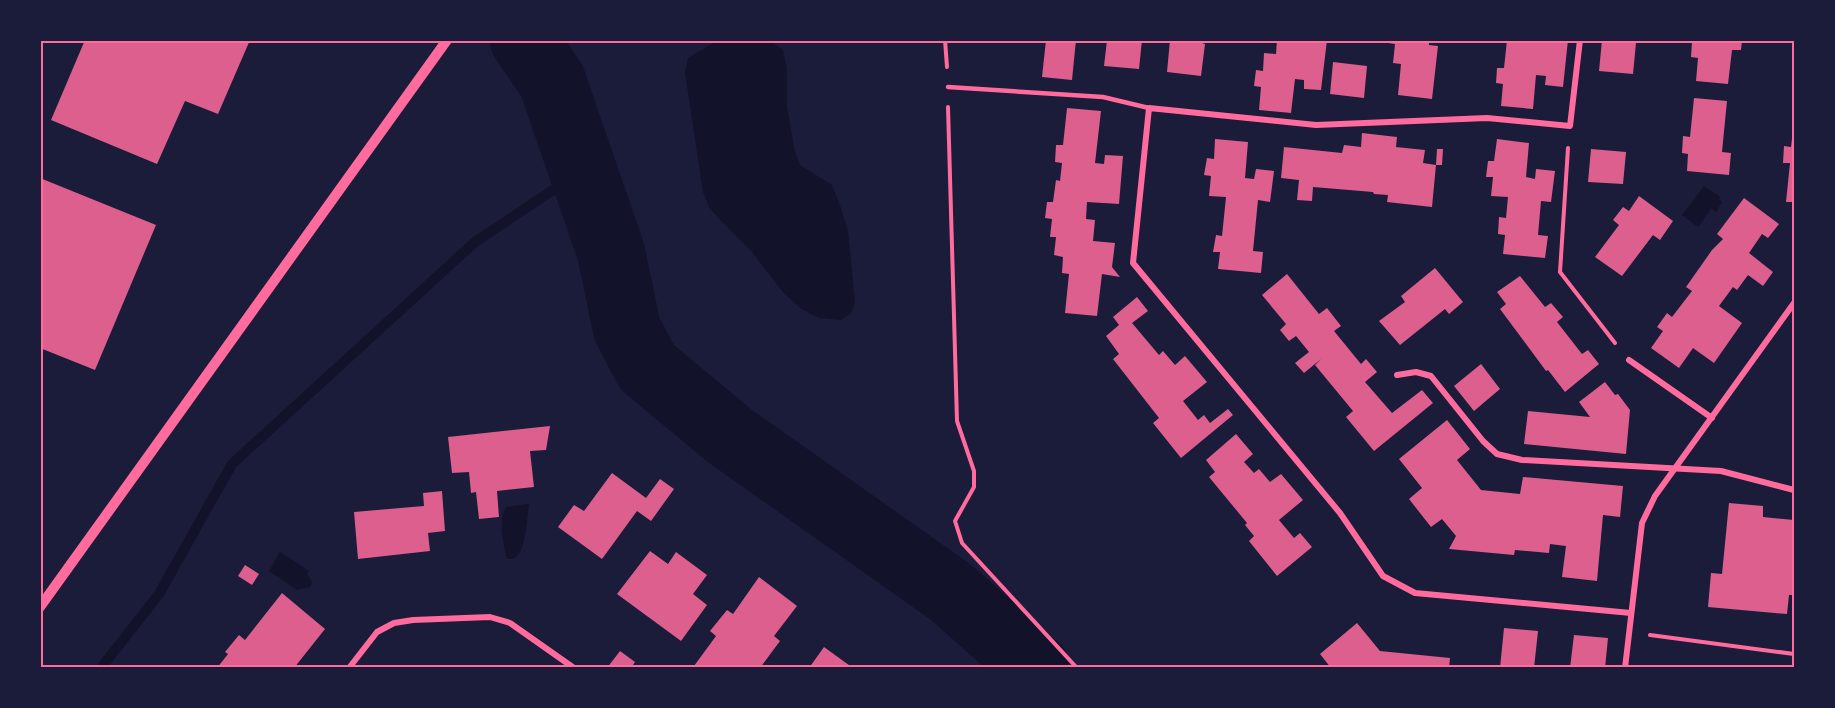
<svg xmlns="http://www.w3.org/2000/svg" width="1835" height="708" font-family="Barlow,sans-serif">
	<rect width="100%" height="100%" fill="#1b1b3a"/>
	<!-- water -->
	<g fill="#12122b">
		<path d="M 718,40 L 771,41 L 783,50 L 787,68 L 787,107 L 795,152 L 800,165 L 832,185 L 841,208 L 848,232 L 855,303 L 851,313 L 841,320 L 819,318 L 800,308 L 783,292 L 752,252 L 710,209 L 703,192 L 685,72 L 688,58 Z"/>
		<path d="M 1704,186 L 1720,197 L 1719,199 L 1722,202 L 1716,212 L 1711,209 L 1698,227 L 1682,215 Z"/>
		<path d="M 529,504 C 527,516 526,550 516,557 C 514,559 510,559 507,559 C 503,543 498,521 506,507 Z"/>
		<path d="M 280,552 L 309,571 L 307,574 L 312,582 L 310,587 L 297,590 L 269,571 Z"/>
	</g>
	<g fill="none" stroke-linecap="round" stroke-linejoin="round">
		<!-- stream -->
		<path stroke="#12122b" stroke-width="10" d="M 101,668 L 159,594 L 232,464 L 475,242 L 583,170"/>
		<!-- river -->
		<path stroke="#12122b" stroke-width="68" d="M 524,40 L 552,81 L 611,252 L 627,329 L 647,367 L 730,436 L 952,593 L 1036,668"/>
	</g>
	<!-- building -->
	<g fill="#dd5f8e">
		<path d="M 85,40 L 250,40 L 218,114 L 185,101 L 157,164 L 51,120 Z"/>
		<path d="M 1046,40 L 1076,40 L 1072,80 L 1042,77 Z"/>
		<path d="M 1107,40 L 1142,40 L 1139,69 L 1104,66 Z"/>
		<path d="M 1170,40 L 1202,40 L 1202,43 L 1205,44 L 1201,76 L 1167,72 Z"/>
		<path d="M 1277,40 L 1327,40 L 1321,90 L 1304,89 L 1304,80 L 1295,79 L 1291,113 L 1259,110 L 1261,87 L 1254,86 L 1256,70 L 1263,71 L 1264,53 L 1276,54 Z"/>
		<path d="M 1389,40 L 1429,40 L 1429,45 L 1438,46 L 1432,99 L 1398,95 L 1401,64 L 1393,63 L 1395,44 L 1388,43 Z"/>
		<path d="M 1507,40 L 1568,40 L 1563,87 L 1545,85 L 1546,76 L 1536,75 L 1533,109 L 1501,106 L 1503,84 L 1496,83 L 1497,68 L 1504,68 Z"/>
		<path d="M 1602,40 L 1636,43 L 1633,74 L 1599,71 Z"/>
		<path d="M 1700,40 L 1742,40 L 1741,50 L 1732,50 L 1728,84 L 1696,81 L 1698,58 L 1691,57 L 1692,42 L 1699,42 Z"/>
		<path d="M 1333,62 L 1367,66 L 1364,98 L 1330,94 Z"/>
		<path d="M 1694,98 L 1727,101 L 1722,152 L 1731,153 L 1729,175 L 1687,171 L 1688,154 L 1682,153 L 1683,136 L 1690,137 Z"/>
		<path d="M 1067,108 L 1101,111 L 1095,163 L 1104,164 L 1105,155 L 1123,156 L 1119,204 L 1087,202 L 1086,219 L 1095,220 L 1093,241 L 1115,243 L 1112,267 L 1120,277 L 1102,274 L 1097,316 L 1065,313 L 1069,274 L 1062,273 L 1063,257 L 1054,255 L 1056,237 L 1050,237 L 1052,219 L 1045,218 L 1047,202 L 1053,202 L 1056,180 L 1060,181 L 1062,163 L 1055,162 L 1056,145 L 1063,145 Z"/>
		<path d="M 1793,129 L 1794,129 L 1794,202 L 1786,202 L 1790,163 L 1783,163 L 1784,146 L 1791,147 Z"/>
		<path d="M 1362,133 L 1397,137 L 1396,147 L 1425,150 L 1423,163 L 1436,165 L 1432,207 L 1387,202 L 1388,195 L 1374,194 L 1373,192 L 1313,187 L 1312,201 L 1297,200 L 1299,180 L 1281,178 L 1284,147 L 1342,153 L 1344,145 L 1361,147 Z"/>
		<path d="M 1215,139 L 1248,142 L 1245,178 L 1254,179 L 1256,169 L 1274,171 L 1270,202 L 1258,200 L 1253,251 L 1263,252 L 1261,273 L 1218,269 L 1220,252 L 1213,252 L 1216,235 L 1222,236 L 1226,197 L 1209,196 L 1211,176 L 1204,175 L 1207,158 L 1214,159 Z"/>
		<path d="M 1497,139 L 1529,143 L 1526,177 L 1535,179 L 1536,169 L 1555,171 L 1551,202 L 1541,201 L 1538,235 L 1548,236 L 1545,258 L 1503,254 L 1505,235 L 1498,234 L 1499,217 L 1506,218 L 1508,197 L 1491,196 L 1493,177 L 1486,177 L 1488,161 L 1494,161 Z"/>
		<path d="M 1437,149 L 1443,149 L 1442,165 L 1436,165 Z"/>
		<path d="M 1591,149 L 1626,152 L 1623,184 L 1588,182 Z"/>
		<path d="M 40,178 L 156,225 L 95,370 L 40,348 Z"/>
		<path d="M 1639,196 L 1673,221 L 1660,240 L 1653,235 L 1622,276 L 1595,257 L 1619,225 L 1613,220 L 1623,207 L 1629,211 Z"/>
		<path d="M 1744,198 L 1779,224 L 1768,238 L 1762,234 L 1749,253 L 1773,272 L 1763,286 L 1748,275 L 1737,290 L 1733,287 L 1719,306 L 1742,323 L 1714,363 L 1693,348 L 1679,368 L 1651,348 L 1663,331 L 1657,327 L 1667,313 L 1672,317 L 1692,291 L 1686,287 L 1712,250 L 1723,239 L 1717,234 Z"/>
		<path d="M 1435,268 L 1463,302 L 1449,314 L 1445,309 L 1400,345 L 1379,321 L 1405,302 L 1401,296 Z"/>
		<path d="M 1287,274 L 1319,314 L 1327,308 L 1341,326 L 1334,331 L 1361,364 L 1366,359 L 1377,372 L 1365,382 L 1392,413 L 1422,390 L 1433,403 L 1374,451 L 1346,417 L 1353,411 L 1315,365 L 1321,359 L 1304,373 L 1295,363 L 1309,352 L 1296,336 L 1289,341 L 1280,330 L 1286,324 L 1262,295 Z"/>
		<path d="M 1520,276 L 1545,307 L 1551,303 L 1563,317 L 1557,322 L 1582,354 L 1588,350 L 1599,364 L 1565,392 L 1548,370 L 1546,371 L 1500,309 L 1506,304 L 1497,292 Z"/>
		<path d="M 1137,297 L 1148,311 L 1132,323 L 1159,355 L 1163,351 L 1175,365 L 1185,356 L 1207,382 L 1183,401 L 1198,420 L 1204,415 L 1210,423 L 1228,409 L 1233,415 L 1181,458 L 1153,423 L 1159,418 L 1113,359 L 1119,354 L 1106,336 L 1119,325 L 1113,317 Z"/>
		<path d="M 1481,364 L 1500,389 L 1474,411 L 1454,386 Z"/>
		<path d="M 1605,382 L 1615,395 L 1618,394 L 1630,410 L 1626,454 L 1524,444 L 1528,411 L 1590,417 L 1579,402 Z"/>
		<path d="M 1447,420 L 1470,449 L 1457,460 L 1481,490 L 1520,494 L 1523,477 L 1623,486 L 1620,517 L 1603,515 L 1597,581 L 1562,577 L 1566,546 L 1550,544 L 1549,553 L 1515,550 L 1514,555 L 1449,549 L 1456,536 L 1442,519 L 1431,527 L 1409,499 L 1422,488 L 1399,459 Z"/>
		<path d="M 550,426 L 546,450 L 530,451 L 534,487 L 497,491 L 499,517 L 479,519 L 476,492 L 471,493 L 469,472 L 452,473 L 448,437 Z"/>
		<path d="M 1236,434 L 1253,454 L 1244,462 L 1254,473 L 1259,469 L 1270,482 L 1281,474 L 1303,500 L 1279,520 L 1294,538 L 1300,533 L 1312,547 L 1277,576 L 1249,541 L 1254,536 L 1245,525 L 1247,523 L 1209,477 L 1215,472 L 1206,460 Z"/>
		<path d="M 612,473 L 646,498 L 660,479 L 674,489 L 651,521 L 637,511 L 602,559 L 558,527 L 574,505 L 584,511 Z"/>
		<path d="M 442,491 L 445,531 L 428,533 L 430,551 L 358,559 L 354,512 L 424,506 L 423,493 Z"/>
		<path d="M 1729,503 L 1763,506 L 1763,517 L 1794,520 L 1794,595 L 1789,595 L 1787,614 L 1708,607 L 1711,573 L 1722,574 Z"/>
		<path d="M 650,551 L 668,564 L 676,552 L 707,575 L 693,594 L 707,605 L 681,641 L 617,594 Z"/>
		<path d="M 245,565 L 259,574 L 252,585 L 238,576 Z"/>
		<path d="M 759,577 L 797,606 L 774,636 L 780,641 L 760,668 L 753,665 L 751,668 L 697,668 L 694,666 L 716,636 L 710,631 L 727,610 L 733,614 Z"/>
		<path d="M 282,593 L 325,629 L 294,668 L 276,668 L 273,665 L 270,668 L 217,668 L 228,654 L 225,652 L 239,635 L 245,640 Z"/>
		<path d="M 1357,623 L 1380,651 L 1450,658 L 1449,668 L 1331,668 L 1320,654 Z"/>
		<path d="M 1504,628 L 1538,631 L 1534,668 L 1500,668 Z"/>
		<path d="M 1574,635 L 1608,638 L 1605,668 L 1570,668 Z"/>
		<path d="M 824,647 L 853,668 L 809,668 Z"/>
		<path d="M 620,651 L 635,662 L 631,668 L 607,668 Z"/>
	</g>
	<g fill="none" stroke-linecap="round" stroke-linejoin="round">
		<!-- path -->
		<g stroke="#ff6b9d" stroke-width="4">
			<path d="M 945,40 L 947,67"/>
			<path d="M 948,107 L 957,421 L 974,471 L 974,487 L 955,521 L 962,543 L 1077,668"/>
			<path d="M 1568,148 L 1560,272 L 1615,343"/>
			<path d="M 1650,635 L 1794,654"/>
		</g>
		<!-- service -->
		<path stroke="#ff6b9d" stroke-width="4.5" d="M 948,87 L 1103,97 L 1149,108"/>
		<!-- minor -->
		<g stroke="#ff6b9d" stroke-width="6">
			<path d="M 1580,40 L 1570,126 L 1487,118 L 1316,125 L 1149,108 L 1133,263 L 1340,513 L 1383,576 L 1415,593 L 1631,613"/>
			<path d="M 1629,360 L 1712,418"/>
			<path d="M 1397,375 L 1416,372 L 1431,376 L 1483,441 L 1497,454 L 1522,460 L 1721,471 L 1794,490"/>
			<path d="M 349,668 L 377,632 L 394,623 L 413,620 L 490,617 L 510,623 L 574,668"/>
			<path d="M 1625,668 L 1642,523 L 1655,496 L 1794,303"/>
		</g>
		<!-- tertiary -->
		<path stroke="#ff6b9d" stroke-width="10" d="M 40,607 L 447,40"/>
	</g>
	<!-- border -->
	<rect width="1835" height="708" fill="none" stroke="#1b1b3a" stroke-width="84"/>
	<rect x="42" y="42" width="1751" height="624" fill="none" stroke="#ff6b9d" stroke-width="2"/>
</svg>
